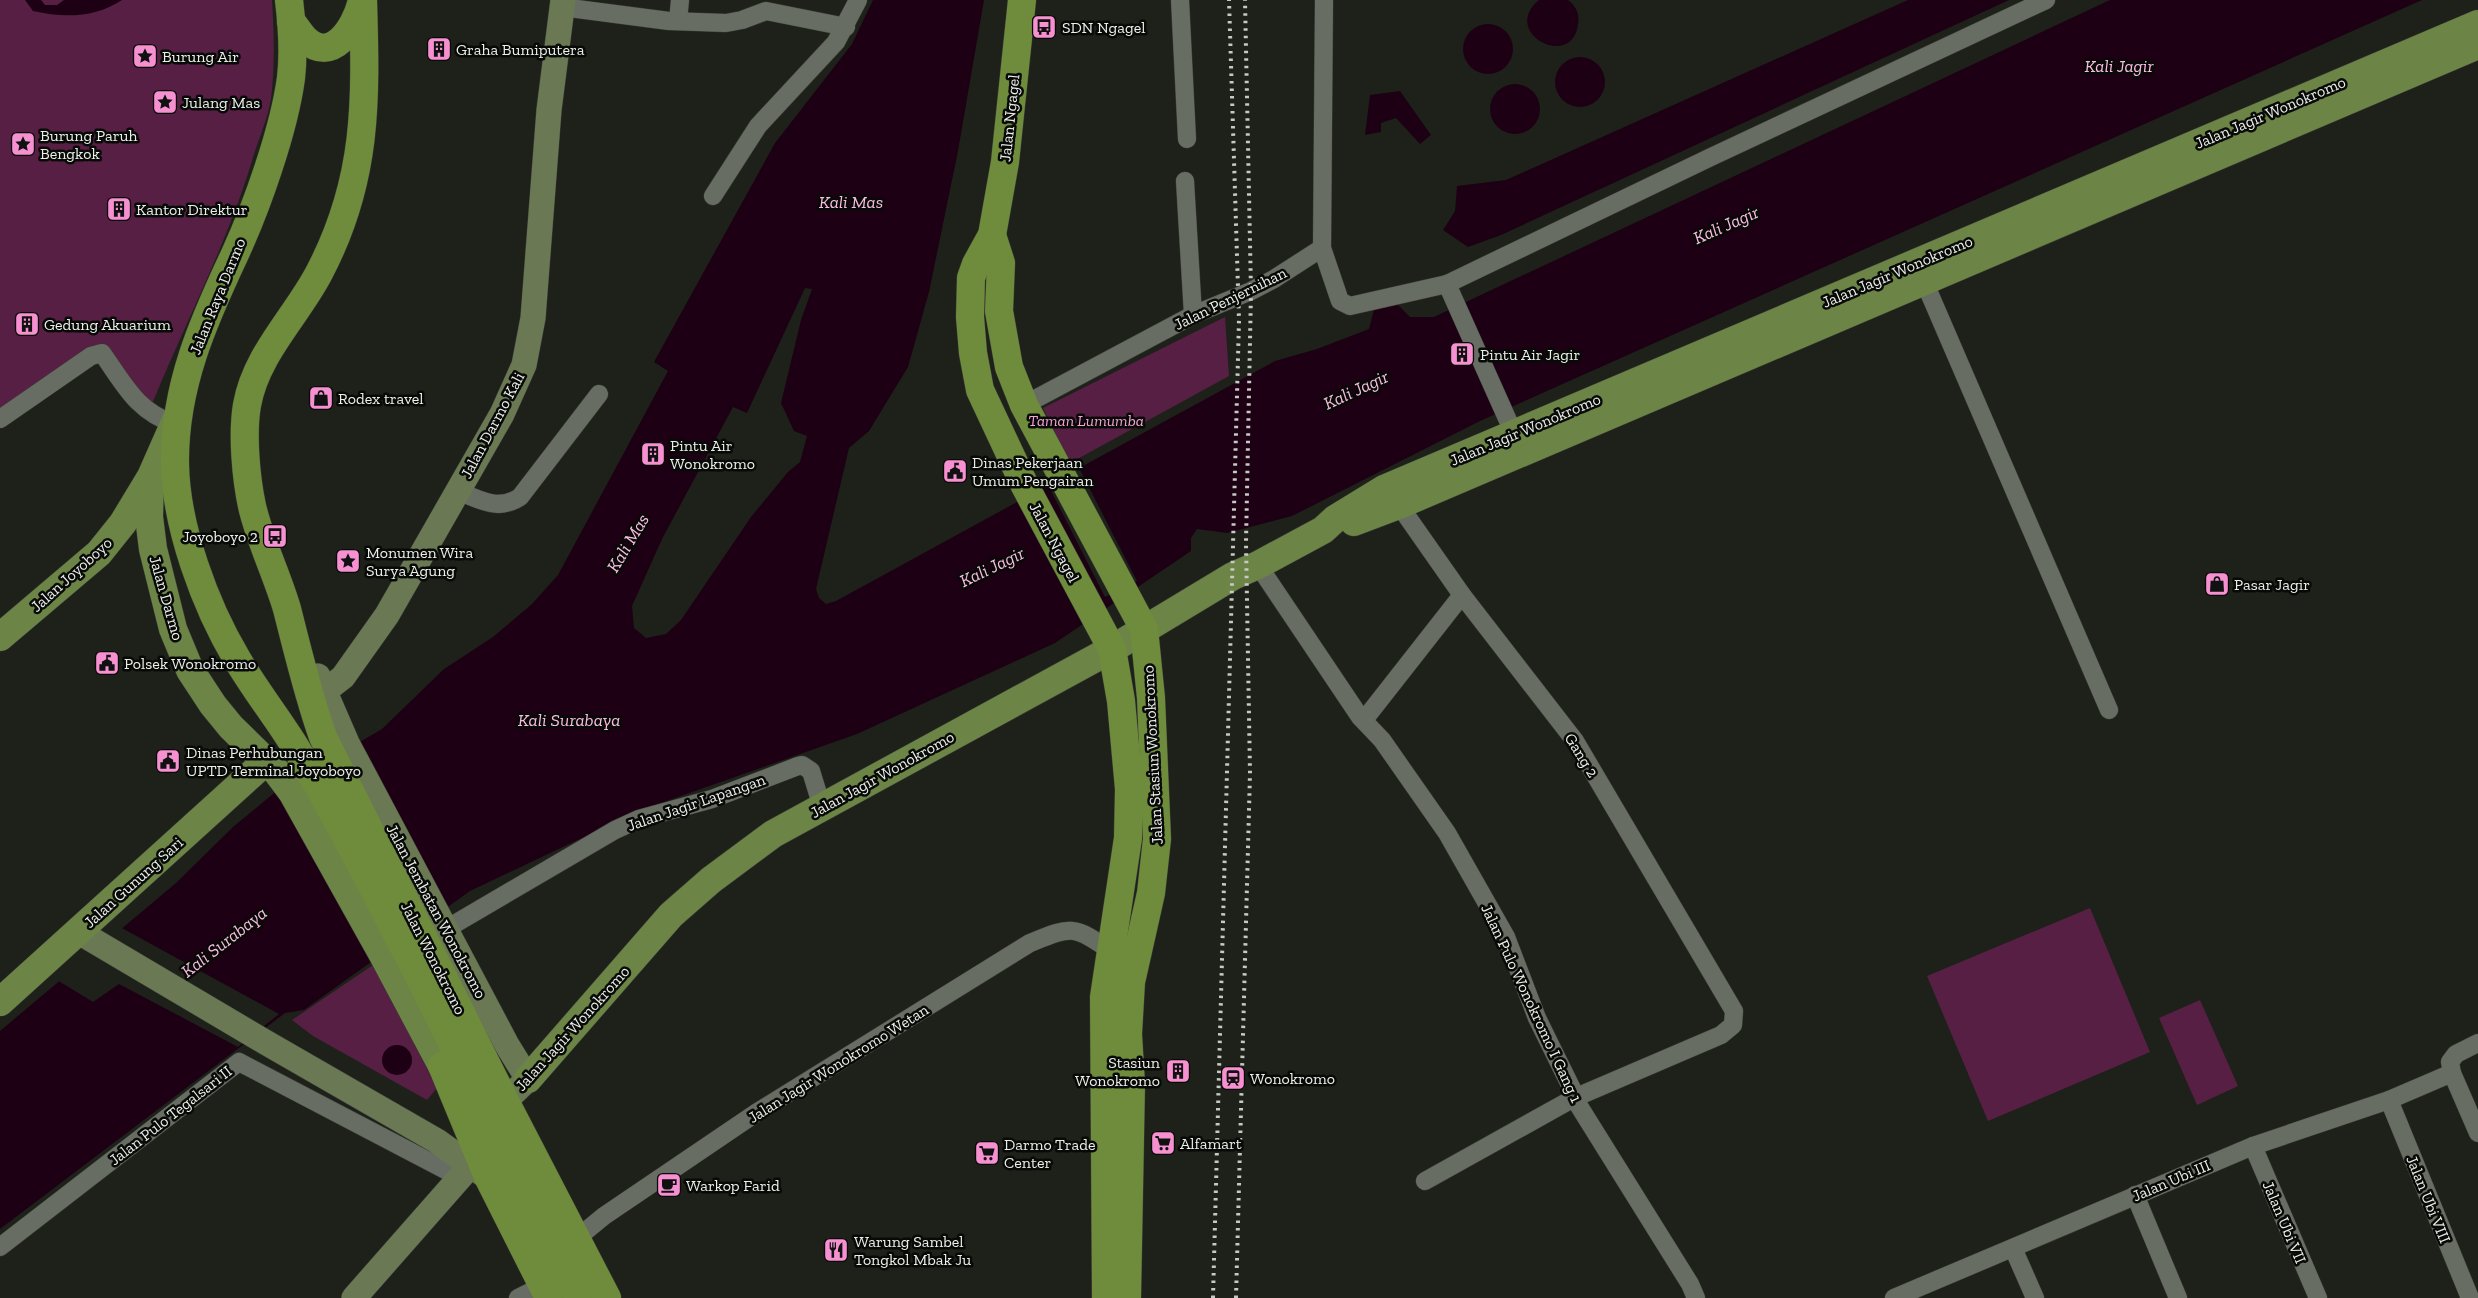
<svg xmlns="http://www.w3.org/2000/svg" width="2478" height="1298" font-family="'Zilla Slab',serif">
	<rect width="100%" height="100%" fill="#1d2119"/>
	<!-- green -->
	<g fill="#581f45">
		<path d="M 0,0 L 272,0 C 274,33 275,66 271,99 C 268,117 260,136 254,154 C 229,240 186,321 152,404 L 101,346 L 0,416 Z"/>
		<path d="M 1225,317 L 1229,376 L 1070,463 L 1043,408 Z"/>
		<path d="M 2090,908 L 2150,1052 L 1988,1121 L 1927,976 Z"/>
		<path d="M 373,965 L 437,1088 L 427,1100 L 313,1036 L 292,1020 Z"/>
		<path d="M 2200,1000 L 2238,1086 L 2197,1105 L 2159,1018 Z"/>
	</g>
	<!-- water -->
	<g fill="#1d0013" fill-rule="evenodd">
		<path d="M 25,0 L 41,0 L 45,5 L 57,5 L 64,0 L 122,0 C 95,18 64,18 33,11 Z"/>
		<path d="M 873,0 L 984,0 L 958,151 L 929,292 L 908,367 L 869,431 L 849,448 L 816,589 L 819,598 L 826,604 L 836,601 L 1275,361 L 1317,349 L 1369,329 L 1374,309 L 1393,300 L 1410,317 L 1434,317 L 2110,0 L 2422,0 L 1480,421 L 1292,516 L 1227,533 L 1197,529 L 1191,538 L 1191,551 L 1055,643 L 857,734 L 641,810 L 470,891 L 304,1010 L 285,1013 L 0,1229 L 0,1031 L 176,883 L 233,827 L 279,789 L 382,729 L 444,669 L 493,637 L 532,604 L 558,575 L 668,371 L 654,362 L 775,143 L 852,44 ZM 805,288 L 812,289 L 801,320 L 781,403 L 794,431 L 807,436 L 800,462 L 788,472 L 751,517 L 681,620 L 666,634 L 646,638 L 634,628 L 632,606 L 662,539 L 733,407 L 747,413 Z"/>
		<path d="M 1539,0 L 1568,0 C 1576,6 1580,14 1578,24 C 1573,71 1499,33 1539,0 Z"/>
		<path d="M 1908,0 L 2009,0 L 1501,235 L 1468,247 L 1443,230 L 1455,211 L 1457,186 L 1506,180 Z"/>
		<circle cx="1488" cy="49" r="25"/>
		<circle cx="1580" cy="82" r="25"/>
		<circle cx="1515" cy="109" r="25"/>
		<path d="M 1400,91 L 1431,135 L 1420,144 L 1396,118 L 1381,123 L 1381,132 L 1365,135 L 1370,95 Z"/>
		<circle cx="397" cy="1060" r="15"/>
	</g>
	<!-- pier -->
	<g fill="#1d2119">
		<path d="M 1078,466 L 1137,581 L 1105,597 L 1047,483 Z"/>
		<path d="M 120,927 L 279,1014 L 238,1047 L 119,984 L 93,1002 L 57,980 Z"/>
	</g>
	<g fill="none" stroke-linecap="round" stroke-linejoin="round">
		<defs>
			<g id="minor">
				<path d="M 1180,0 L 1187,139"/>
				<path d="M 1324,0 L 1322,248 L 1340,301 L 1350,306 L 1447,284 L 1514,434"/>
				<path d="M 562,7 L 669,21 L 726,23 L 742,20 L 766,11 L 846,27"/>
				<path d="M 678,21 L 680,0"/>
				<path d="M 1185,181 L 1193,315"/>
				<path d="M 713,196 L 758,126 L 836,42 L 858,0"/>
				<path d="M 1924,281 L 2109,710"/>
				<path d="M 1447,284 L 1711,157 L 2046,0"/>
				<path d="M 1024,405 L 1193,315 L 1251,291 L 1274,279 L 1322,248"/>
				<path d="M 0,419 L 91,356 L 102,353 C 124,384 137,412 175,424"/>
				<path d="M 457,491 C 480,499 497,512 520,497 L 599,394"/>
				<path d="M 1399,505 L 1462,595 L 1575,741 L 1734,1011 L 1733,1025 L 1721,1035 L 1574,1098 L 1425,1181"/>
				<path d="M 1258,565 L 1360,717 L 1382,740 L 1447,833 L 1506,937 L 1537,1018 L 1572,1089 L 1574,1098 L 1690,1284 L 1696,1298"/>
				<path d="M 1364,720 L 1462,595"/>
				<path d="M 446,929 L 615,830 L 639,819 L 712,799 L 798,766 L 802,765 L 811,771 L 822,807"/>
				<path d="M 2478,1043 L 2456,1054 L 2450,1062 L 2452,1073 L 2478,1133"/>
				<path d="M 2389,1100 L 2470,1298"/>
				<path d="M 2253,1146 L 2318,1298"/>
				<path d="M 2135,1195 L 2178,1298"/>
				<path d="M 576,1239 L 604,1216 L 756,1113 L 1030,943 C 1072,926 1073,925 1111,951"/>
				<path d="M 0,1247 L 239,1062 L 459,1177"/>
				<path d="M 2013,1248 L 2035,1298"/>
				<path d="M 518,1298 L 552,1281"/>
				<path d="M 1894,1298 L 2253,1146 L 2389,1100 L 2452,1073"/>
			</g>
			<g id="secondary">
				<path d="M 318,676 L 347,743 L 507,1045 L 528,1079 L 505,1101"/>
				<path d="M 325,691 L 343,677 L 387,615 L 502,414 L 524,365 L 533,318 L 549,110 L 563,0"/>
				<path d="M 79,932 L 265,1042 L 437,1141 L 494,1182"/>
				<path d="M 354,1298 L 471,1165"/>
			</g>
			<g id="primary">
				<path d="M 176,420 L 150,479 L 149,517 L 153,549 L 173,629 L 190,670 L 213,705 L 231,727 L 277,772 L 292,792 L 383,955 L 442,1066"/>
				<path d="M 1354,522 L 1399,505 L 2478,45"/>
				<path d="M 0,637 L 99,553 L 123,523 L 149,480"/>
				<path d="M 0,1002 L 265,762"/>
				<path d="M 528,1079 L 671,915 L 711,880 L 773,834 L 1112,649 L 1233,576 L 1258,565 L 1323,530 L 1335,519 L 1384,489 L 2478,24"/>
			</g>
			<g id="trunk">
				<path d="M 289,0 C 292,25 294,53 291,78 C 284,130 257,206 235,254 C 203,322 174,387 175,464 C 176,527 205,605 237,659 C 255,690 277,717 296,748 C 334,811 367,877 401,942 C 463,1059 515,1181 579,1298"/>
				<path d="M 363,0 C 366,101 368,180 319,273 C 296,317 256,354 247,405 C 242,434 246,478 252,506 C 260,541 277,575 287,609 C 298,652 308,695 323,737 L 505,1101 L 607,1298"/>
				<path d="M 1022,0 L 1005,162 L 992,235 L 976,264 L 971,278 L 970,317 L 973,353 L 980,390 L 1025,486 L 1112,649 L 1121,701 L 1129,789 L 1128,838 L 1104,997 L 1106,1298"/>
				<path d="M 291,21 C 296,27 300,34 305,39 C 332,65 355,27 361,4"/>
				<path d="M 992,235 L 1001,263 L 999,311 L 1009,367 L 1024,405 L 1144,629 L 1151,698 L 1157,839 L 1151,893 L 1131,982 L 1128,1034 L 1131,1084 L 1127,1298"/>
				<path d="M 442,1066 L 488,1177 L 549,1298"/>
			</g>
		</defs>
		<!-- minor casing -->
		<use href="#minor" stroke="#3a3d37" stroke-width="19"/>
		<!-- secondary casing -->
		<use href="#secondary" stroke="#3a3d37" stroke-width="26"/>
		<!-- primary casing -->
		<use href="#primary" stroke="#3a3d37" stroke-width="29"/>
		<!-- trunk casing -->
		<use href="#trunk" stroke="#3a3d37" stroke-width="29"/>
		<!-- minor -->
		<use href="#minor" stroke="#686d63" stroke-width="18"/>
		<!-- secondary -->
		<use href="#secondary" stroke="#6a7954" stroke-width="25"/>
		<!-- primary -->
		<use href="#primary" stroke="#6c8446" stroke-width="28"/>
		<!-- trunk -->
		<use href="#trunk" stroke="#6e8c3c" stroke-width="28"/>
		<!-- rail -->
		<g stroke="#c7cac4" stroke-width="4" stroke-dasharray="2.5 5" stroke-linecap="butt">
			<path d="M 1213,1298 L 1239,320 L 1229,0"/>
			<path d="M 1236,1298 L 1250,773 L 1246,543 L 1251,291 L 1245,0"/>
		</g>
	</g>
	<!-- icons -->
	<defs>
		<symbol id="bus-square" viewBox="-11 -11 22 22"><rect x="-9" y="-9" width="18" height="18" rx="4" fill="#f690d0" stroke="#080a07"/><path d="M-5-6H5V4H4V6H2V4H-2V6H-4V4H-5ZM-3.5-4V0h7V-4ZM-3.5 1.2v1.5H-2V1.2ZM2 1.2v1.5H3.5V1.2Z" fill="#111"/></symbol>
		<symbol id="building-square" viewBox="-11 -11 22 22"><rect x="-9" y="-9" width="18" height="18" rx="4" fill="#f690d0" stroke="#080a07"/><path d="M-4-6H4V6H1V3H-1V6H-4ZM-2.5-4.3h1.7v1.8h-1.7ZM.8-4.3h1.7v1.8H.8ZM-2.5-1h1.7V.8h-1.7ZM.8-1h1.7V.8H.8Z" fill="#111"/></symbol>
		<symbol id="sight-square" viewBox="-11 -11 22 22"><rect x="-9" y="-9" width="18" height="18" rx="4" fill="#f690d0" stroke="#080a07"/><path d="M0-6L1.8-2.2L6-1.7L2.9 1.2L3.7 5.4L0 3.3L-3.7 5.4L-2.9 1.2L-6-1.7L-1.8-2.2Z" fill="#111"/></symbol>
		<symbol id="shop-square" viewBox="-11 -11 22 22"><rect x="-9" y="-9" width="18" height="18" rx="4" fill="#f690d0" stroke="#080a07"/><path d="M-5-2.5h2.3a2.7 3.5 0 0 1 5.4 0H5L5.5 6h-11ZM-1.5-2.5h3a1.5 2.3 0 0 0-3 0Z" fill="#111"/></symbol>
		<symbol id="civic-square" viewBox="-11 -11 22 22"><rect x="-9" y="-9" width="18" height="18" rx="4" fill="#f690d0" stroke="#080a07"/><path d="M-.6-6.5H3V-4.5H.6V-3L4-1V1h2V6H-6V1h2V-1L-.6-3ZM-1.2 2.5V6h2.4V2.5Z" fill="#111"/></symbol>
		<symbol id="station-square" viewBox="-11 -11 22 22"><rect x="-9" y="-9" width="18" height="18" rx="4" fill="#f690d0" stroke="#080a07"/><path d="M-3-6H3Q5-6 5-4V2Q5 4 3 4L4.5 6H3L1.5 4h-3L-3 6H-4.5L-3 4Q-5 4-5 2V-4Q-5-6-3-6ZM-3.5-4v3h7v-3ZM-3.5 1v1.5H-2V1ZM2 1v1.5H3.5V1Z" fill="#111"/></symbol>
		<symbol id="supermarket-square" viewBox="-11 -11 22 22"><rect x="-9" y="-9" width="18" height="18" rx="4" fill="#f690d0" stroke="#080a07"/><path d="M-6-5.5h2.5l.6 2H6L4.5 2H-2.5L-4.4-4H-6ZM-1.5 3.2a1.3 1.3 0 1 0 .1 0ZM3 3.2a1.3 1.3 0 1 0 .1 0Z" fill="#111"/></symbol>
		<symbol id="cafe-square" viewBox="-11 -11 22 22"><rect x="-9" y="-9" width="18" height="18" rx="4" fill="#f690d0" stroke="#080a07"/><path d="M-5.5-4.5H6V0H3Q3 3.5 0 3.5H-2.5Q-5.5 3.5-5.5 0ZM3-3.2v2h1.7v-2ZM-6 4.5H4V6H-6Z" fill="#111"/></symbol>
		<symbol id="restaurant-square" viewBox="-11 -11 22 22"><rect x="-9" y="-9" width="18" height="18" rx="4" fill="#f690d0" stroke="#080a07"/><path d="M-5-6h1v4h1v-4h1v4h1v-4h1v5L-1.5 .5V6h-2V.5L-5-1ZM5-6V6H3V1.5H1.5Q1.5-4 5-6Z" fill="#111"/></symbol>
	</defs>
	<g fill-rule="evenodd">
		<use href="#bus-square" x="1030" y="13" width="28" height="28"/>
		<use href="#building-square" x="425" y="35" width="28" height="28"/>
		<use href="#sight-square" x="131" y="42" width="28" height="28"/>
		<use href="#sight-square" x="151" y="88" width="28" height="28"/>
		<use href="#sight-square" x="9" y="130" width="28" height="28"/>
		<use href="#building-square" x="105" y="195" width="28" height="28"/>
		<use href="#building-square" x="13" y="310" width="28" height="28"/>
		<use href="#building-square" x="1448" y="340" width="28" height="28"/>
		<use href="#shop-square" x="307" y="384" width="28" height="28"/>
		<use href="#building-square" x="639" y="440" width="28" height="28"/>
		<use href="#civic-square" x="941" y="457" width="28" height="28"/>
		<use href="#bus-square" x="261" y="522" width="28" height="28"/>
		<use href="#sight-square" x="334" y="547" width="28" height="28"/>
		<use href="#shop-square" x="2203" y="570" width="28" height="28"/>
		<use href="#civic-square" x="93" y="649" width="28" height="28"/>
		<use href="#civic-square" x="154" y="747" width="28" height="28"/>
		<use href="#building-square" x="1164" y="1057" width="28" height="28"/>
		<use href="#station-square" x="1219" y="1064" width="28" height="28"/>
		<use href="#supermarket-square" x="1149" y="1129" width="28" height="28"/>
		<use href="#supermarket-square" x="973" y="1139" width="28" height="28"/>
		<use href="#cafe-square" x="655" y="1171" width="28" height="28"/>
		<use href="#restaurant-square" x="822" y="1236" width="28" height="28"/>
	</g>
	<g text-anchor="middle" stroke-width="5" stroke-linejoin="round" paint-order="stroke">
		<!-- poi labels -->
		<g font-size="16" fill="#edf0ea" stroke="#080a07" text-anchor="start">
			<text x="1062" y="33">SDN Ngagel</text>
			<text x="456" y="55">Graha Bumiputera</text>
			<text x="162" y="62">Burung Air</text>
			<text x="182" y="108">Julang Mas</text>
			<text x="40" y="141">Burung Paruh<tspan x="40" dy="18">Bengkok</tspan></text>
			<text x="136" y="215">Kantor Direktur</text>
			<text x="44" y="330">Gedung Akuarium</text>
			<text x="1480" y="360">Pintu Air Jagir</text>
			<text x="338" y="404">Rodex travel</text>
			<text x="670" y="451">Pintu Air<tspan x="670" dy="18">Wonokromo</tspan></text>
			<text x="972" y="468">Dinas Pekerjaan<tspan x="972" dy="18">Umum Pengairan</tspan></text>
			<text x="258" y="542" text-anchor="end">Joyoboyo 2</text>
			<text x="366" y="558">Monumen Wira<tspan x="366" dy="18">Surya Agung</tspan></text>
			<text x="2234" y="590">Pasar Jagir</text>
			<text x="124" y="669">Polsek Wonokromo</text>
			<text x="186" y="758">Dinas Perhubungan<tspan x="186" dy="18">UPTD Terminal Joyoboyo</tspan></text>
			<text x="1160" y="1068" text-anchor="end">Stasiun<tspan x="1160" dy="18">Wonokromo</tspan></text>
			<text x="1250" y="1084">Wonokromo</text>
			<text x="1180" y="1149">Alfamart</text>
			<text x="1004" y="1150">Darmo Trade<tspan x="1004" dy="18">Center</tspan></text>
			<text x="686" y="1191">Warkop Farid</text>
			<text x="854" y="1247">Warung Sambel<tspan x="854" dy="18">Tongkol Mbak Ju</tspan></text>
		</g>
		<!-- street labels -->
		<g font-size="16" fill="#edf0ea" stroke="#080a07">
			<text transform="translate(2270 112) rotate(-23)" y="6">Jalan Jagir Wonokromo</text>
			<text transform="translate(1009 118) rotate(-84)" y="6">Jalan Ngagel</text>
			<text transform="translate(1897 271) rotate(-23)" y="6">Jalan Jagir Wonokromo</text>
			<text transform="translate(217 296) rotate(-68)" y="6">Jalan Raya Darmo</text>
			<text transform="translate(1230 298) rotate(-26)" y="6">Jalan Penjernihan</text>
			<text transform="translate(492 425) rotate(-62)" y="6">Jalan Darmo Kali</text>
			<text transform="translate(1525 429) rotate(-23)" y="6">Jalan Jagir Wonokromo</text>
			<text transform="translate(1055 542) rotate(62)" y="6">Jalan Ngagel</text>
			<text transform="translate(71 574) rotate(-42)" y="6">Jalan Joyoboyo</text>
			<text transform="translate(167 598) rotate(74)" y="6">Jalan Darmo</text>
			<text transform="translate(1152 755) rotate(-93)" y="6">Jalan Stasiun Wonokromo</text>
			<text transform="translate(1582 755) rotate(58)" y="6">Gang 2</text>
			<text transform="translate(882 774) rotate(-29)" y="6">Jalan Jagir Wonokromo</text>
			<text transform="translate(696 802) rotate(-19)" y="6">Jalan Jagir Lapangan</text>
			<text transform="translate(133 882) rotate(-42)" y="6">Jalan Gunung Sari</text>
			<text transform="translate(437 911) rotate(62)" y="6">Jalan Jembatan Wonokromo</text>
			<text transform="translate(434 958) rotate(63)" y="6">Jalan Wonokromo</text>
			<text transform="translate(1532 1003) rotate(65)" y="6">Jalan Pulo Wonokromo I Gang 1</text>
			<text transform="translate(572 1028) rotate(-48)" y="6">Jalan Jagir Wonokromo</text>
			<text transform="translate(838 1063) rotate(-32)" y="6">Jalan Jagir Wonokromo Wetan</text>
			<text transform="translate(170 1115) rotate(-38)" y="6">Jalan Pulo Tegalsari II</text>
			<text transform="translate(2171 1180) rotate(-23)" y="6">Jalan Ubi III</text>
			<text transform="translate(2429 1199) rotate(68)" y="6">Jalan Ubi VIII</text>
			<text transform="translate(2285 1222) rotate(67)" y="6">Jalan Ubi VII</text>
		</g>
		<!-- park labels -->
		<g font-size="16" font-style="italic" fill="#f7a5d7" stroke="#080a07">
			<text x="1086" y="426">Taman Lumumba</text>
		</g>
		<!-- water labels -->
		<g font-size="18" font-style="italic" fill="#fabce1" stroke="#080a07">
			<text x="2119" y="72">Kali Jagir</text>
			<text x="851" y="208">Kali Mas</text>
			<text transform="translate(1726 225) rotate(-24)" y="6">Kali Jagir</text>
			<text transform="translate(1356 390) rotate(-25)" y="6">Kali Jagir</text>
			<text transform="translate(628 543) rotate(-59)" y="6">Kali Mas</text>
			<text transform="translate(992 567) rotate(-26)" y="6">Kali Jagir</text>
			<text x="569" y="726">Kali Surabaya</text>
			<text transform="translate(224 942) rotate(-38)" y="6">Kali Surabaya</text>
		</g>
	</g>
</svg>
